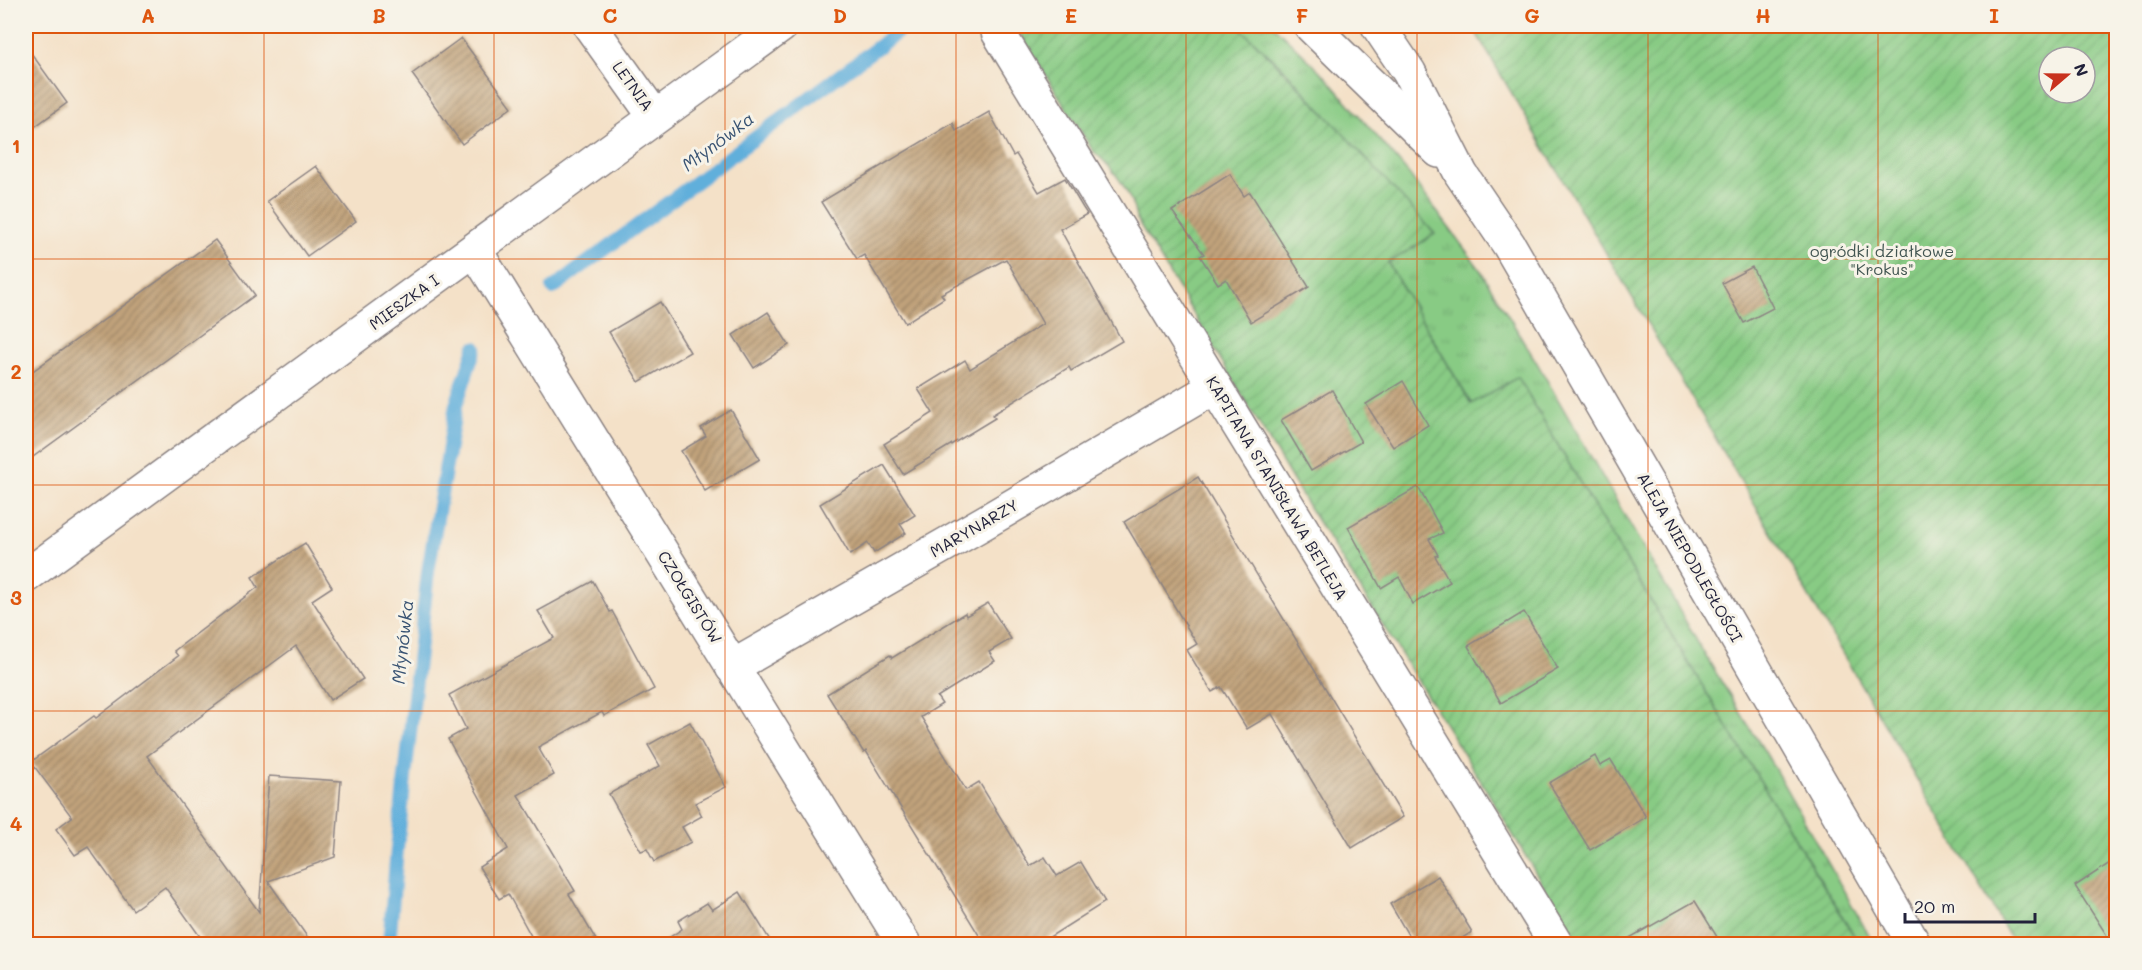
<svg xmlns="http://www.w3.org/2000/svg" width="2142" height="970" font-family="Mali,sans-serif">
	<defs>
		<pattern id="grass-tufts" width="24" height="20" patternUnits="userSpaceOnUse" patternTransform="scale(1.5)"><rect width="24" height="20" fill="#88cb84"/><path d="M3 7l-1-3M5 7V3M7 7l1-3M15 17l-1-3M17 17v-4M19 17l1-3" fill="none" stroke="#75ae73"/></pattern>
		<pattern id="garden-furrows" width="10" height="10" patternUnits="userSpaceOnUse" patternTransform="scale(1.5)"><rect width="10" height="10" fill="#88cb84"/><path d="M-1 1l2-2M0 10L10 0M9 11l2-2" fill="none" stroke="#75ae73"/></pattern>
		<pattern id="building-hatch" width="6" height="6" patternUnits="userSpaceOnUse" patternTransform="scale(1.5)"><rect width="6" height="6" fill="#c1a37b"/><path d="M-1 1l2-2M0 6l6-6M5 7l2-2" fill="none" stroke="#9c8466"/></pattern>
	</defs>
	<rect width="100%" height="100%" fill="#f7f3e8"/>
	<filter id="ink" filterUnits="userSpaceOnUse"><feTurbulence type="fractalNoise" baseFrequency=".0167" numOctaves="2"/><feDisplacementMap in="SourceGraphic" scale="12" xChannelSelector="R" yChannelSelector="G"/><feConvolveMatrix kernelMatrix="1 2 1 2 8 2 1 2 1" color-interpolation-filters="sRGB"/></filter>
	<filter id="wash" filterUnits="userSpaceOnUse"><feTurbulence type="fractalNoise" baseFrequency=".008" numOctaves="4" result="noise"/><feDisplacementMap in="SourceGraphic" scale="24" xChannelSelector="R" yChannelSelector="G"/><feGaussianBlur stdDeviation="1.35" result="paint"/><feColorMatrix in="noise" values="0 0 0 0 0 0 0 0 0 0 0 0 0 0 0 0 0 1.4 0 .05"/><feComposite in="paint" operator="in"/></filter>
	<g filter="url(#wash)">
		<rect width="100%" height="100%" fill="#f4e1c8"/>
		<!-- grass -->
		<path fill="url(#grass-tufts)" stroke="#557660" stroke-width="1.5" d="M 1238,26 L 1274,26 L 1328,79 L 1409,174 L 1479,268 L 1537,363 L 1708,660 L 1768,757 L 1874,944 L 1859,944 L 1603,522 L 1518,377 L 1472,405 L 1387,262 L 1332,122 L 1286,71 Z"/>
		<!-- garden -->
		<g fill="url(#garden-furrows)" stroke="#557660" stroke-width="1.5" fill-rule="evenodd">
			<path d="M 1015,26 L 1238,26 C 1307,92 1370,163 1435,234 L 1388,263 L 1471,404 L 1518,377 L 1603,522 L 1859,944 L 1578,944 L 1485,788 L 1307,504 L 1136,218 C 1131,191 1114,169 1093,151 Z"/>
			<path d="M 1472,26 L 2116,26 L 2116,944 L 2014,944 ZM 2049,57 L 2085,57 L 2085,93 L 2049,93 Z"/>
		</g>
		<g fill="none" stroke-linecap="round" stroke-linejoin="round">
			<!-- stream -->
			<g stroke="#61afdb" stroke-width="14">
				<path d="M 553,288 L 906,26"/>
				<path d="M 389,944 L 397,849 L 428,572 L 456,405 L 475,348"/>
			</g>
		</g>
		<g id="blocks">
			<!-- building -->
			<g fill="url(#building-hatch)">
				<path d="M 461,38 L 512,107 L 462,144 L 412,74 Z"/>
				<path d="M 26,46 L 67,103 L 26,133 Z"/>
				<path d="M 989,112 L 1013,156 L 1016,154 L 1039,192 L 1065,178 L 1083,208 L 1087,214 L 1060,229 L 1122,341 L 1071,371 L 1069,367 L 992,415 L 995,418 L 903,474 L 884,444 L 933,413 L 918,389 L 965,360 L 970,369 L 1043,324 L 1006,259 L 941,294 L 944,298 L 905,323 L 864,255 L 857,259 L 821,202 L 953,123 L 956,131 Z"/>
				<path d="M 316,166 L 356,221 L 307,256 L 267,201 Z"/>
				<path d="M 1230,174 L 1244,196 L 1250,192 L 1309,287 L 1251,322 L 1226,279 L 1218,284 L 1200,256 L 1204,254 L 1172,211 Z"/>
				<path d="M 215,240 L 255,295 L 26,462 L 26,376 Z"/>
				<path d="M 1752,267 L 1773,308 L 1744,323 L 1722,283 Z"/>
				<path d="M 660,302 L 690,352 L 639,382 L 609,332 Z"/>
				<path d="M 768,312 L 789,345 L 754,368 L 733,335 Z"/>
				<path d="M 1403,381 L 1428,425 L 1393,447 L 1366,404 Z"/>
				<path d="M 1332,390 L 1361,442 L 1311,471 L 1281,420 Z"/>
				<path d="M 731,410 L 760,459 L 705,491 L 681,451 L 706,436 L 701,428 Z"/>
				<path d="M 884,465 L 915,515 L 900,524 L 906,533 L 874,553 L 868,543 L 850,555 L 820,504 Z"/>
				<path d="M 1198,477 L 1403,817 L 1352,848 L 1272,714 L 1247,729 L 1221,687 L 1212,692 L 1187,650 L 1197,644 L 1124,522 Z"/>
				<path d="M 1418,487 L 1443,533 L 1429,539 L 1438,555 L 1435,556 L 1450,582 L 1413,604 L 1399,577 L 1381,588 L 1348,527 Z"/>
				<path d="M 305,543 L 332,587 L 312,600 L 363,679 L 330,700 L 296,646 L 147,756 L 259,912 L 269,776 L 341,781 L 335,857 L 268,881 L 313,945 L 206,945 L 165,887 L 133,910 L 88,847 L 75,855 L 56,829 L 72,817 L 31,762 L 94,716 L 96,718 L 178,656 L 174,651 L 258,587 L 252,577 Z"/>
				<path d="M 593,581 L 610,612 L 612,611 L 654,689 L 604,716 L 602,712 L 538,747 L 554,775 L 518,795 L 575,891 L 569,894 L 599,945 L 536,945 L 508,894 L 499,899 L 479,867 L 508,849 L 448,739 L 466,729 L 449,695 L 554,638 L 538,611 Z"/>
				<path d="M 988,603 L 1011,639 L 989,652 L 995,661 L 937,697 L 942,704 L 921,717 L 966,790 L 979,782 L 1030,866 L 1045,857 L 1057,876 L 1081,862 L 1105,902 L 1037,945 L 985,945 L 866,751 L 864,753 L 827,694 L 890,655 L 892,658 L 965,613 L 966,616 Z"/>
				<path d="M 1524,612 L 1558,669 L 1501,703 L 1468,646 Z"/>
				<path d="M 690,722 L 726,787 L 695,803 L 702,816 L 682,827 L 691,842 L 654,862 L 647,849 L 641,851 L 609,794 L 660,766 L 648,745 Z"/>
				<path d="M 1595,756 L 1600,766 L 1611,760 L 1646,817 L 1590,850 L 1549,783 Z"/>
				<path d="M 2116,859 L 2116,945 L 2113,945 L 2075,886 Z"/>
				<path d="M 1438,876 L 1472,932 L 1451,945 L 1414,945 L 1390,904 Z"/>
				<path d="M 740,892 L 773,945 L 658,945 L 682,929 L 678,921 L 707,903 L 712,910 Z"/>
				<path d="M 1695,901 L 1722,945 L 1617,945 Z"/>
			</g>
		</g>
	</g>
	<g filter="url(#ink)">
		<use href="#blocks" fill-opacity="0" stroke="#8b8282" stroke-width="1.5"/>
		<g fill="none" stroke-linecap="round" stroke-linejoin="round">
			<defs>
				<g id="minor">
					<path d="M 590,26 L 655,117"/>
					<path d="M 998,32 L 1556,944"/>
					<path d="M 475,250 L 904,944"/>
					<path d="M 26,576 L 781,26"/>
					<path d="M 732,667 L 985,522 L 1215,387"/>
				</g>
				<g id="tertiary">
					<path d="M 1311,26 L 1439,151"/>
					<path d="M 1378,26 L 1409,72 L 1461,174 L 1509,245 L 1914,944"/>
				</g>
			</defs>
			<!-- minor casing -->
			<use href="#minor" stroke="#8b8282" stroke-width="36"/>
			<!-- tertiary casing -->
			<use href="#tertiary" stroke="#8b8282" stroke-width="36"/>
			<!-- minor -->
			<use href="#minor" stroke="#fff" stroke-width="33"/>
			<!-- tertiary -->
			<use href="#tertiary" stroke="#fff" stroke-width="33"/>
		</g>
	</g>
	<!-- grid -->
	<path fill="none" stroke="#de560e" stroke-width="1.5" stroke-opacity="0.55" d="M 264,26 L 264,944M 494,26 L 494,944M 725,26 L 725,944M 956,26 L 956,944M 1186,26 L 1186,944M 1417,26 L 1417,944M 1648,26 L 1648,944M 1878,26 L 1878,944M 26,259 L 2116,259M 26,485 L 2116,485M 26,711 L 2116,711"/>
	<g text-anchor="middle" stroke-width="6" stroke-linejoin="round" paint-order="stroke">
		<!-- street labels -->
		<g font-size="16" fill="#22223b" stroke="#f7f3e8">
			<text transform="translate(633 86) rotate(54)" y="6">LETNIA</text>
			<text transform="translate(404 302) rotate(-36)" y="6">MIESZKA I</text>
			<text transform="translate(1277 488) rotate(59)" y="6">KAPITANA STANISŁAWA BETLEJA</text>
			<text transform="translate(974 528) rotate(-30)" y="6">MARYNARZY</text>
			<text transform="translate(1690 557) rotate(60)" y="6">ALEJA NIEPODLEGŁOŚCI</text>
			<text transform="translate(690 597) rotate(58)" y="6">CZOŁGISTÓW</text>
		</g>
		<!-- park labels -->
		<g font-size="16" fill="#415551" stroke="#f7f3e8">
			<text x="1882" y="257">ogródki działkowe<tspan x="1882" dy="18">"Krokus"</tspan></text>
		</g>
		<!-- water labels -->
		<g font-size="18" font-style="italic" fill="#385373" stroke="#f7f3e8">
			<text transform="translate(718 142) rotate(-37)" y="6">Młynówka</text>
			<text transform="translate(403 642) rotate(-84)" y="6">Młynówka</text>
		</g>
	</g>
	<!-- margin -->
	<rect width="2142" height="970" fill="none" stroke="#f7f3e8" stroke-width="66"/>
	<!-- north arrow -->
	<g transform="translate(2067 75) rotate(70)"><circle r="28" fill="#f7f3e8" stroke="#a29fa3" stroke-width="1.5"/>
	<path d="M0-4.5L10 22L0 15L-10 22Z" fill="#c8321e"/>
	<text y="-9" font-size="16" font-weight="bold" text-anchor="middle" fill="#22223b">N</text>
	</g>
	<!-- scale -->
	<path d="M1905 913v9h130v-9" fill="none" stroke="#22223b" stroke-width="3"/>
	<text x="1914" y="913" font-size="18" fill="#22223b" stroke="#f7f3e8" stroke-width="4.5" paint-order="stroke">20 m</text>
	<rect x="33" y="33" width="2076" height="904" fill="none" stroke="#de560e" stroke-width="2"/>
	<g font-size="20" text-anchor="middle" font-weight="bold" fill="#de560e">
		<text x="148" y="23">A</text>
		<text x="379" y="23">B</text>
		<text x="610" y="23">C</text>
		<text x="840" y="23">D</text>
		<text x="1071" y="23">E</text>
		<text x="1302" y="23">F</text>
		<text x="1532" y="23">G</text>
		<text x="1763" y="23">H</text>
		<text x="1994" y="23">I</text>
		<text x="16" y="153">1</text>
		<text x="16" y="379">2</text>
		<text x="16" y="605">3</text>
		<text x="16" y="831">4</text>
	</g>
</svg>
